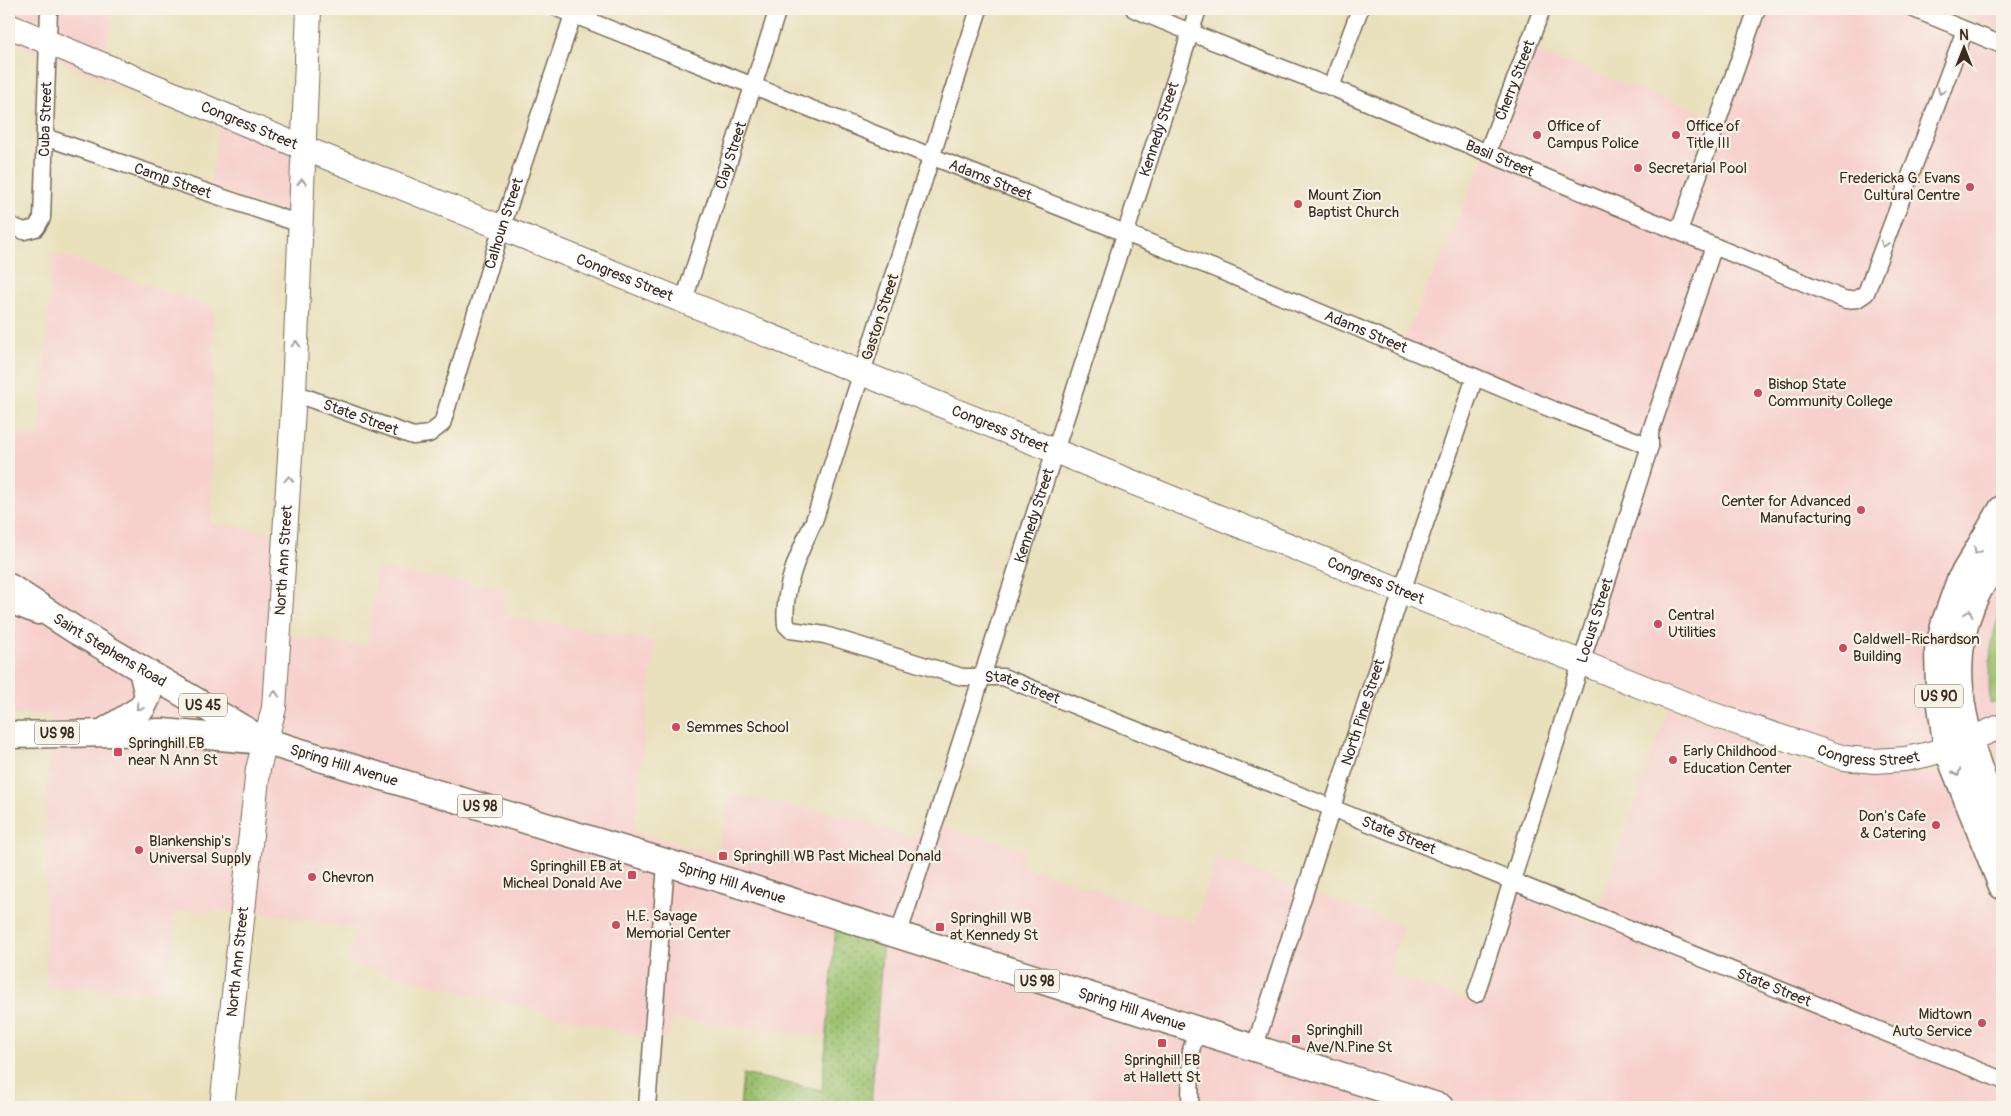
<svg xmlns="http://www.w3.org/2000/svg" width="2011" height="1116" font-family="Pangolin,sans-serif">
	<defs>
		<pattern id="park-dots" width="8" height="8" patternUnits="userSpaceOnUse" patternTransform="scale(1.25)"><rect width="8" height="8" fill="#99c06c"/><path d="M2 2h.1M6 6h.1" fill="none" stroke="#7e9c58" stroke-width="1.8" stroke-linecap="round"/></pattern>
	</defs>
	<rect width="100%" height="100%" fill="#f7f3e8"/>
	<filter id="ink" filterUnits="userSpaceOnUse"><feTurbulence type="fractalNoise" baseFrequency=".02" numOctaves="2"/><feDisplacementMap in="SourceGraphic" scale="10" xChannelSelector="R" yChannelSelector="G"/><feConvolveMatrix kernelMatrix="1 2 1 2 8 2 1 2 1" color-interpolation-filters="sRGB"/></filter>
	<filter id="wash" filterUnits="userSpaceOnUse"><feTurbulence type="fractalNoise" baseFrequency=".0096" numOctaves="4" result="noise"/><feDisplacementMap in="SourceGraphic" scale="20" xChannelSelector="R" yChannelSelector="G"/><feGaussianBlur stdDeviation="1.12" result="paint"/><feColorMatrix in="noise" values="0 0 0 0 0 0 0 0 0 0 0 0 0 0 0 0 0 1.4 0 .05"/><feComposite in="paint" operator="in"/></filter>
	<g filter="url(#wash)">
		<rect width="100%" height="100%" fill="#e9e0bc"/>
		<!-- built -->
		<g fill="#f7d0ce">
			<path d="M 9,9 L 88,9 L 113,18 L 102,58 L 300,135 L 295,217 L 210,186 L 219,125 L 9,41 Z"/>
			<path d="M 1757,9 L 1914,9 L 2002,45 L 2002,1107 L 876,1107 L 872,1106 L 883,938 L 836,924 L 826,1036 L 671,1019 L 669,1038 L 627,1033 L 347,963 L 356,929 L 261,912 L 175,911 L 169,990 L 46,988 L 45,849 L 50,714 L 9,715 L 9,432 L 40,435 L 52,252 L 214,308 L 211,523 L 293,537 L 286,636 L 367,646 L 376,569 L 504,588 L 504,616 L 655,641 L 634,831 L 716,855 L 730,794 L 849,817 L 917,839 L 924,821 L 1024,849 L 1020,865 L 1195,923 L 1216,857 L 1403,926 L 1388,974 L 1483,1005 L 1520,892 L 1593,925 L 1668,708 L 1827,770 L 1885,776 L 1946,772 L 1941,750 L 1875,761 L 1581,662 L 1650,447 L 1401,346 L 1487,153 L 1527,48 L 1718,118 Z"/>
			<path d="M 1947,9 L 2002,9 L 2002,31 Z"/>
		</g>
		<!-- grass -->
		<path fill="#99c06c" stroke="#6a7545" d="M 2002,608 L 2002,701 L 1990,704 C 1988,671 1989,639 2002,608 Z"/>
		<!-- park -->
		<path fill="url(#park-dots)" stroke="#6a7545" d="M 836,923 L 883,938 L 871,1107 L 740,1107 L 743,1074 L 822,1090 Z"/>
	</g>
	<g filter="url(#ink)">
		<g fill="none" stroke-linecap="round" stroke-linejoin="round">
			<defs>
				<g id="street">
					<path id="s1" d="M 559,9 L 1216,269 L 1554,410 L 1650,446"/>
					<path id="s2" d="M 979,9 L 814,521 C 799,552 782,589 786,625 L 791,630 L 825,635 L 962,677 L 1003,677 L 1332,808 L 2002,1080"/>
					<path id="s3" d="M 1134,9 L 1202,37 L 1331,87 L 1535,173 L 1846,300 L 1857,299 L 1866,293 L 1965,30"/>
					<path d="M 1914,9 L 2002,45"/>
					<path d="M 1331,87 L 1360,9"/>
					<path id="s4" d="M 45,137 L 300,224"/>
					<path id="s5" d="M 1487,153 L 1542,9"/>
					<path id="s6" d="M 9,225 L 24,231 L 36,228 L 42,218 L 49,9"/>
					<path d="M 1679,231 L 1757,9"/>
					<path id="s7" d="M 684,300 L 778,9"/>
					<path id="s8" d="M 294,393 L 413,436 L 429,434 L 442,424 L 502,227 L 575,9"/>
					<path d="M 9,605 L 38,616"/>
					<path id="s9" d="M 898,936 L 1198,9"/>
					<path id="s10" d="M 1476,994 L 1650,446 L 1650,433 L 1714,246"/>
					<path id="s11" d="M 1254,1049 L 1402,591 L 1475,377"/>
					<path d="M 647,1107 L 666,864"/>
					<path d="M 1190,1107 L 1191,1050 L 1197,1031"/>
				</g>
				<g id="secondary">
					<path id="s12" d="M 9,26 L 304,148 L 1402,591 L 1708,713 L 1844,758 L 1875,761 L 1905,759 L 1925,755 L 1947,749 L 2002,726"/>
					<path id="s13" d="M 222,1107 L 258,769 L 274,708 L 294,393 L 309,9"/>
				</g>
				<g id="primary">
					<path d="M 2002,509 L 1960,580 L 1945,622 L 1938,651 L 1939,691 L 1947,749 L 2002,886"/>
					<path d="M 2002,550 C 1992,568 1980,585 1972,604 C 1940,680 1974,758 2002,829"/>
					<path id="s14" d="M 9,587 L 75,630 L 257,737"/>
					<path d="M 105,731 L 142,708 L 148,696 L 142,670"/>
					<path id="s15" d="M 9,735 L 163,732 L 264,741 L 744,886 L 1440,1107"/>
				</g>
			</defs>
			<!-- street casing -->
			<use href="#street" stroke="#786a55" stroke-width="19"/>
			<!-- secondary casing -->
			<use href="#secondary" stroke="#786a55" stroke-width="26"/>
			<!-- primary casing -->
			<use href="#primary" stroke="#786a55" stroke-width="29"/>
			<!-- street -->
			<use href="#street" stroke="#fff" stroke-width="16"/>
			<!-- secondary -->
			<use href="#secondary" stroke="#fff" stroke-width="24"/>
			<!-- primary -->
			<use href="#primary" stroke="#fff" stroke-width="26"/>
		</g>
		<!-- one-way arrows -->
		<defs><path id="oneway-chevron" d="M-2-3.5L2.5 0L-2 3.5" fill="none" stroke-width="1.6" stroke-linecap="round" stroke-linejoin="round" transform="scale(1.25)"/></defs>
		<g stroke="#a79f9a">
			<use href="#oneway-chevron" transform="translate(1941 91) rotate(111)"/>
			<use href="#oneway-chevron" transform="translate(302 182) rotate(-87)"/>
			<use href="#oneway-chevron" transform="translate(1884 244) rotate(110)"/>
			<use href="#oneway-chevron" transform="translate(296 344) rotate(-88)"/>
			<use href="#oneway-chevron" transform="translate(289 479) rotate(-86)"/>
			<use href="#oneway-chevron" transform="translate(1977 551) rotate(121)"/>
			<use href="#oneway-chevron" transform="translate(1969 613) rotate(-74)"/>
			<use href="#oneway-chevron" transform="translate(275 694) rotate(-86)"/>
			<use href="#oneway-chevron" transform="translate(139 707) rotate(135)"/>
			<use href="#oneway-chevron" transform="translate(1957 773) rotate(68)"/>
		</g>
	</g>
	<!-- markers -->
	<g fill="#d1495b" stroke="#f7f3e8" stroke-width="2">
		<circle cx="1537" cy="135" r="5"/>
		<circle cx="1676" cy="135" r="5"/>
		<circle cx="1638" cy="168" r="5"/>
		<circle cx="1970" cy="187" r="5"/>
		<circle cx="1298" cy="204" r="5"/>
		<circle cx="1758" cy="393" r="5"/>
		<circle cx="1861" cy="510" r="5"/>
		<circle cx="1658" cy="624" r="5"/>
		<circle cx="1843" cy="648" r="5"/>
		<circle cx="676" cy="727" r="5"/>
		<rect x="113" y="747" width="10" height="10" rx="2.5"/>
		<circle cx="1673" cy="760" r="5"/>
		<circle cx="1936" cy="825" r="5"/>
		<circle cx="139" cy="850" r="5"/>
		<rect x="718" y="851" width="10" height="10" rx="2.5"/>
		<rect x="627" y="870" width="10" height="10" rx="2.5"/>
		<circle cx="312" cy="877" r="5"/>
		<circle cx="616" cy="925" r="5"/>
		<rect x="935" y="922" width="10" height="10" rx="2.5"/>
		<circle cx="1982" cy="1023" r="5"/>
		<rect x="1291" y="1034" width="10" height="10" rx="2.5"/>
		<rect x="1157" y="1038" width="10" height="10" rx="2.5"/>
	</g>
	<g text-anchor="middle" stroke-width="4.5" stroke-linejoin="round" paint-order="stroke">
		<!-- shield labels -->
		<g fill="#f7f3e8" stroke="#73665b" stroke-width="1">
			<rect x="1915" y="684.5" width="48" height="23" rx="4"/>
			<rect x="179" y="693.5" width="48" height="23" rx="4"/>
			<rect x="34.5" y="721.5" width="45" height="23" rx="4"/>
			<rect x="457.5" y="794.5" width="45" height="23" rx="4"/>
			<rect x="1014.5" y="969.5" width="45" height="23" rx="4"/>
		</g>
		<g font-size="14" font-weight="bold" fill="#3b2a1e">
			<text x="1939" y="701">US 90</text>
			<text x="203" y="710">US 45</text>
			<text x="57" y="738">US 98</text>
			<text x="480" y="811">US 98</text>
			<text x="1037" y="986">US 98</text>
		</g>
		<!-- street labels -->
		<g font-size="15" fill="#3b2a1e" stroke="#f7f3e8">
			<text dy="5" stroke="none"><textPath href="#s5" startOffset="78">Cherry Street</textPath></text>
			<text dy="5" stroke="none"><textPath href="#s6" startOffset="139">Cuba Street</textPath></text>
			<text dy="5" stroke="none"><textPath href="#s12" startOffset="260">Congress Street</textPath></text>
			<text dy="5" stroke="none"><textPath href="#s9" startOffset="848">Kennedy Street</textPath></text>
			<text dy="5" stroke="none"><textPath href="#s7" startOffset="152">Clay Street</textPath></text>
			<text dy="5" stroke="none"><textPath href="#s3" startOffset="395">Basil Street</textPath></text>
			<text dy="5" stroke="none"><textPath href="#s1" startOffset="464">Adams Street</textPath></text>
			<text dy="5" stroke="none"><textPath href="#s4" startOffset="135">Camp Street</textPath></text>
			<text dy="5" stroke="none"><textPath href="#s8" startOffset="369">Calhoun Street</textPath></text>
			<text dy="5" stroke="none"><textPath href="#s12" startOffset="665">Congress Street</textPath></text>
			<text transform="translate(880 317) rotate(-72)" y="5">Gaston Street</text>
			<text dy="5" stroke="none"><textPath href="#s1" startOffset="869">Adams Street</textPath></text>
			<text dy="5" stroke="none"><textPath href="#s8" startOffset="71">State Street</textPath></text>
			<text dy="5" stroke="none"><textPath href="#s12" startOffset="1070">Congress Street</textPath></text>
			<text dy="5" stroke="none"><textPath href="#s9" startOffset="442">Kennedy Street</textPath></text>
			<text dy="5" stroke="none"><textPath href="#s13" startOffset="551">North Ann Street</textPath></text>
			<text dy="5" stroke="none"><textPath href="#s12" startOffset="1475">Congress Street</textPath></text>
			<text dy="5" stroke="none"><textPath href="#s10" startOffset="392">Locust Street</textPath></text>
			<text dy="5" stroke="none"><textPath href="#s14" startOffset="119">Saint Stephens Road</textPath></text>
			<text dy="5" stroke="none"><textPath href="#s2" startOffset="894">State Street</textPath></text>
			<text dy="5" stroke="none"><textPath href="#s11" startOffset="354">North Pine Street</textPath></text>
			<text dy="5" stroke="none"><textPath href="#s12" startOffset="2000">Congress Street</textPath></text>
			<text dy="5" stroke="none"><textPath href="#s15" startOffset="339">Spring Hill Avenue</textPath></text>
			<text dy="5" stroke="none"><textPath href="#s2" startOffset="1299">State Street</textPath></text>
			<text dy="5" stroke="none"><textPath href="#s15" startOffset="744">Spring Hill Avenue</textPath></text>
			<text dy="5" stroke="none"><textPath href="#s13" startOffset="146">North Ann Street</textPath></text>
			<text dy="5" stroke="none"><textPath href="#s2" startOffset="1704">State Street</textPath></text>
			<text dy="5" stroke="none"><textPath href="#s15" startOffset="1164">Spring Hill Avenue</textPath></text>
		</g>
		<!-- poi labels -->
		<g font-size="15" fill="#3b2a1e" stroke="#f7f3e8" text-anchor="start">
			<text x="1547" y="131">Office of<tspan x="1547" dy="17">Campus Police</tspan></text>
			<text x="1686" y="131">Office of<tspan x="1686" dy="17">Title III</tspan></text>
			<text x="1648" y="173">Secretarial Pool</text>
			<text x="1960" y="183" text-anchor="end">Fredericka G. Evans<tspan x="1960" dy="17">Cultural Centre</tspan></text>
			<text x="1308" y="200">Mount Zion<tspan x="1308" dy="17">Baptist Church</tspan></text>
			<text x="1768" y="389">Bishop State<tspan x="1768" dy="17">Community College</tspan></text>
			<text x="1851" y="506" text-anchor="end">Center for Advanced<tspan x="1851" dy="17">Manufacturing</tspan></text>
			<text x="1668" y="620">Central<tspan x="1668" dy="17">Utilities</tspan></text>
			<text x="1853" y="644">Caldwell-Richardson<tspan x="1853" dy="17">Building</tspan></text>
			<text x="686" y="732">Semmes School</text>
			<text x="128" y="748">Springhill EB<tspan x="128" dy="17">near N Ann St</tspan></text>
			<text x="1683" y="756">Early Childhood<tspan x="1683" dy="17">Education Center</tspan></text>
			<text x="1926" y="821" text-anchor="end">Don's Cafe<tspan x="1926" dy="17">&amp; Catering</tspan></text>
			<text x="149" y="846">Blankenship's<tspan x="149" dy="17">Universal Supply</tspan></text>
			<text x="733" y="861">Springhill WB Past Micheal Donald</text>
			<text x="622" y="871" text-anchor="end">Springhill EB at<tspan x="622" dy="17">Micheal Donald Ave</tspan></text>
			<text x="322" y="882">Chevron</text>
			<text x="626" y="921">H.E. Savage<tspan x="626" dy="17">Memorial Center</tspan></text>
			<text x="950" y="923">Springhill WB<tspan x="950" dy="17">at Kennedy St</tspan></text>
			<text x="1972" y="1019" text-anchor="end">Midtown<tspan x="1972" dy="17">Auto Service</tspan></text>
			<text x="1306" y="1035">Springhill<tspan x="1306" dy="17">Ave/N.Pine St</tspan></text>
			<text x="1162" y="1065" text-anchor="middle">Springhill EB<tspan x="1162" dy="17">at Hallett St</tspan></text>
		</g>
	</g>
	<!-- margin -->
	<rect width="2011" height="1116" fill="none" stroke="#f7f3e8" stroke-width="30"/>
	<!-- north arrow -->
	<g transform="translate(1964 48)" stroke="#f7f3e8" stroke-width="4" paint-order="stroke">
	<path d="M0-4L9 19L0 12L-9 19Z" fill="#3b2a1e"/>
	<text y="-8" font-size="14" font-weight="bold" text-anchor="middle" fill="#3b2a1e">N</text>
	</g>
</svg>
